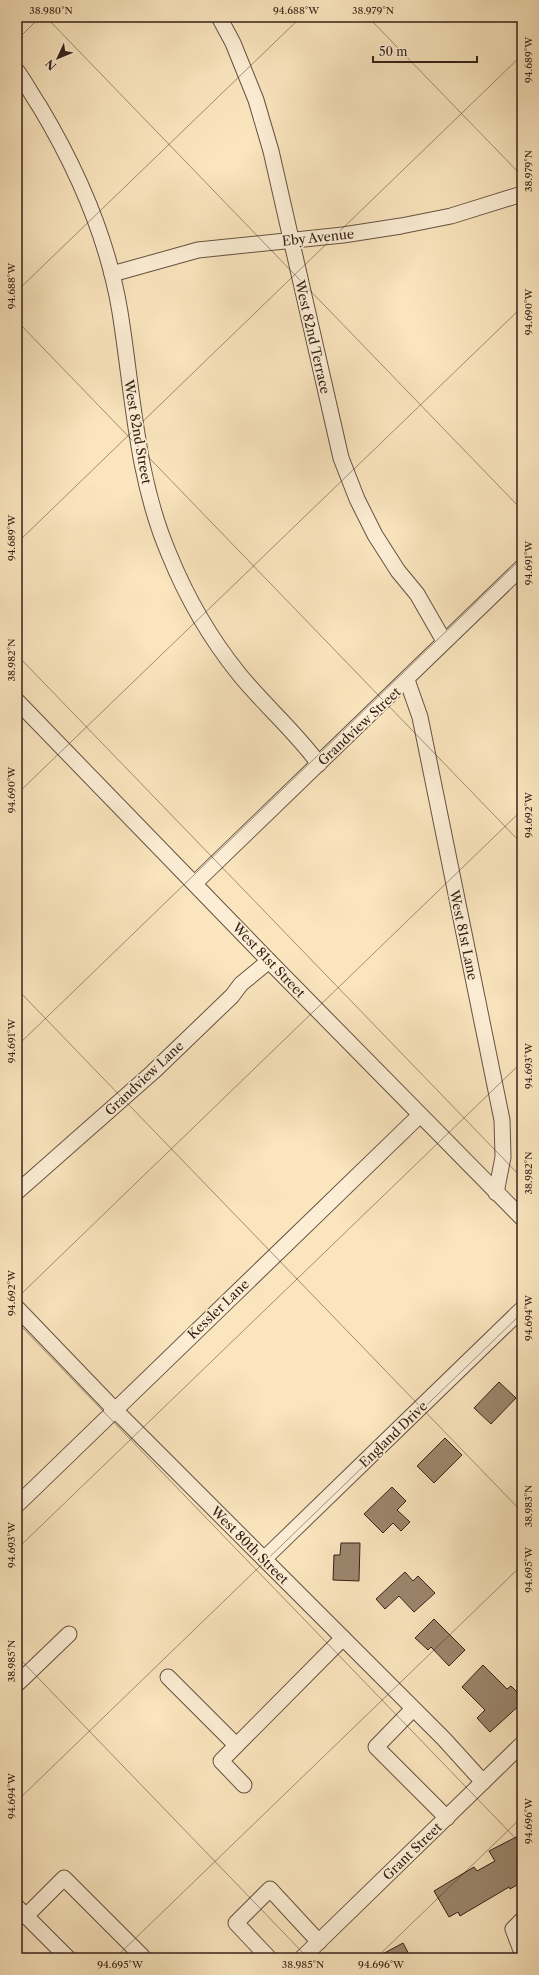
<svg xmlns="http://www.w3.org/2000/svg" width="539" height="1975" font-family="'Libre Caslon Text',serif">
	<rect width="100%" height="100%" fill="#fae5be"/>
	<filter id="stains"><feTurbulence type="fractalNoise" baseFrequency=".005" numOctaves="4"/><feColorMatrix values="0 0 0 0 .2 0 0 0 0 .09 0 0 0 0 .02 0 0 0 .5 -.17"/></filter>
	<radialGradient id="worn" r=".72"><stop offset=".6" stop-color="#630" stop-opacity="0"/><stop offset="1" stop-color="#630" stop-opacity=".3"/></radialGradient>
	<!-- building -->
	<g fill="#9c876e" stroke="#362117">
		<path d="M 499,1382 L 516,1398 L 491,1424 L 474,1408 Z"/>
		<path d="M 445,1438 L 462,1455 L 434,1483 L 417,1466 Z"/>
		<path d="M 392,1487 L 406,1501 L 397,1510 L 410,1522 L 401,1531 L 393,1523 L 383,1533 L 364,1514 Z"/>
		<path d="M 341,1543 L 360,1543 L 359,1581 L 333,1580 L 334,1555 L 340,1555 Z"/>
		<path d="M 405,1572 L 413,1581 L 418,1576 L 435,1593 L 414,1612 L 399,1596 L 385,1609 L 376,1599 Z"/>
		<path d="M 434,1619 L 465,1650 L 449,1666 L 431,1647 L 428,1650 L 415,1638 Z"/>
		<path d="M 483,1665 L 507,1689 L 511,1686 L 522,1697 L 522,1703 L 490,1732 L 477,1718 L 485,1710 L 462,1687 Z"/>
		<path d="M 522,1834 L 522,1882 L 510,1889 L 509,1887 L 460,1916 L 458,1912 L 449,1917 L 434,1891 L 474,1867 L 477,1871 L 495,1861 L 489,1851 Z"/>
		<path d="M 403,1943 L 411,1958 L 375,1958 Z"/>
	</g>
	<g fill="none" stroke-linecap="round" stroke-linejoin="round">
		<defs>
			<g id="minor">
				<path d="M 219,17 L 233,43 L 256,100 L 271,151 L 341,458 L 357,499 L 375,535 L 398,571 L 417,594 L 444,641"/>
				<path d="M 17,71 C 25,82 32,95 40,107 C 77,169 108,239 120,312 C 133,393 136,477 169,554 C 186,596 210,638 239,674 C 264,705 295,731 319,764"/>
				<path d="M 112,274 L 198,250 L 343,235 L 401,226 L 451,216 L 522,194"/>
				<path d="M 407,680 L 420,717 L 502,1120 L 503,1157 L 496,1193"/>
				<path d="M 17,701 L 269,961 L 522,1218"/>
				<path d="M 195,883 L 522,567"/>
				<path d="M 17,1192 L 153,1072 L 232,996 L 241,984 L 269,961"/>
				<path d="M 17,1308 L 115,1410 L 444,1739 L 483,1782"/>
				<path d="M 17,1505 L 420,1115"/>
				<path d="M 264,1559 L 522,1309"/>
				<path d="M 168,1677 L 236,1745"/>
				<path d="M 17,1684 L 69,1634"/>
				<path d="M 413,1709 L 376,1747 L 447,1818"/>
				<path d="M 244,1785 L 221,1761 L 343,1638"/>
				<path d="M 17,1907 L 68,1958"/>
				<path d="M 26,1916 L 64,1878 L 142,1956 L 141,1958"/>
				<path d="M 522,1920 L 513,1929 L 522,1953"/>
				<path d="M 269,1958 L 236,1923 L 270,1889 L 319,1942"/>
				<path d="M 302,1958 L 522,1744"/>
			</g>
		</defs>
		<!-- minor casing -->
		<use href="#minor" stroke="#675241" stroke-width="17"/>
		<!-- minor -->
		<use href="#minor" stroke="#fceed5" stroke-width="15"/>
	</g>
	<!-- ticks -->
	<path fill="none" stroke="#362117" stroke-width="1" stroke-opacity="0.45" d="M 46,17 L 522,510M 368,17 L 522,176M 17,40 L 40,17M 17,291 L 301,17M 17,321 L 522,844M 17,543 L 522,55M 17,655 L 522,1178M 17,794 L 522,307M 17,989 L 522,1512M 17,1046 L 522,558M 17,1298 L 522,810M 17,1322 L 522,1845M 17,1549 L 522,1062M 17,1656 L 308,1958M 17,1801 L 522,1313M 115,1958 L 522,1565M 376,1958 L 522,1817"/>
	<g text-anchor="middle" stroke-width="3.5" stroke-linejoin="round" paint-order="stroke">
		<!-- street labels -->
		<g font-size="13" fill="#362117" stroke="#fceed5">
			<text transform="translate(318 237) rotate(-6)" y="5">Eby Avenue</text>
			<text transform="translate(313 337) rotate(77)" y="5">West 82nd Terrace</text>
			<text transform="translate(138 432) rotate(80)" y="5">West 82nd Street</text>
			<text transform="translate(359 726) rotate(-43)" y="5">Grandview Street</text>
			<text transform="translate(464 935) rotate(78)" y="5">West 81st Lane</text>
			<text transform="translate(269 960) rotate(46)" y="5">West 81st Street</text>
			<text transform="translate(144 1078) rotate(-43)" y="5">Grandview Lane</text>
			<text transform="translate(218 1309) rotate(-44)" y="5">Kessler Lane</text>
			<text transform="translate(393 1434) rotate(-44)" y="5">England Drive</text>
			<text transform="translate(250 1545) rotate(45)" y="5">West 80th Street</text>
			<text transform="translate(412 1851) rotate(-44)" y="5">Grant Street</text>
		</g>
	</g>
	<!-- margin -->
	<rect width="539" height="1975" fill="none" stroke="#fae5be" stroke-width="44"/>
	<!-- north arrow -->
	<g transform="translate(58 58) rotate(226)" stroke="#fceed5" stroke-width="3" paint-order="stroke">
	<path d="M0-3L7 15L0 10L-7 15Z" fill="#362117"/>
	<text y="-6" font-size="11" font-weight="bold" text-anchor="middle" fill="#362117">N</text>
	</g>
	<!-- scale -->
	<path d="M373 56v6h104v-6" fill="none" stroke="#362117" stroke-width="2"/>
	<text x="379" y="56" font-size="12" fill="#362117" stroke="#fceed5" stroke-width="3" paint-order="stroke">50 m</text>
	<rect x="22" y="22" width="495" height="1931" fill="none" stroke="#362117" stroke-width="1.5"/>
	<g font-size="10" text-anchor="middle" fill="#362117">
		<text x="51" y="14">38.980°N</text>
		<text x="296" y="14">94.688°W</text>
		<text x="373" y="14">38.979°N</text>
		<text transform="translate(528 60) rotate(-90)" y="4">94.689°W</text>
		<text transform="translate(528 171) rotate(-90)" y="4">38.979°N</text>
		<text transform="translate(11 286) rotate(-90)" y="4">94.688°W</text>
		<text transform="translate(528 312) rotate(-90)" y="4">94.690°W</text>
		<text transform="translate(11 538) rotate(-90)" y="4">94.689°W</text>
		<text transform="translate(528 563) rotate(-90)" y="4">94.691°W</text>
		<text transform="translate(11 660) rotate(-90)" y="4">38.982°N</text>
		<text transform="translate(11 790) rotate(-90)" y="4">94.690°W</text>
		<text transform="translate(528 815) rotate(-90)" y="4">94.692°W</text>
		<text transform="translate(11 1041) rotate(-90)" y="4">94.691°W</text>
		<text transform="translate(528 1066) rotate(-90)" y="4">94.693°W</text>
		<text transform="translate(528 1173) rotate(-90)" y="4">38.982°N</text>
		<text transform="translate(11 1293) rotate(-90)" y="4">94.692°W</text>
		<text transform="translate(528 1318) rotate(-90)" y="4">94.694°W</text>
		<text transform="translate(528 1506) rotate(-90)" y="4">38.983°N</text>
		<text transform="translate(11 1545) rotate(-90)" y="4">94.693°W</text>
		<text transform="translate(528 1570) rotate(-90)" y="4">94.695°W</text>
		<text transform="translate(11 1661) rotate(-90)" y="4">38.985°N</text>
		<text transform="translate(11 1796) rotate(-90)" y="4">94.694°W</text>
		<text transform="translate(528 1821) rotate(-90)" y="4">94.696°W</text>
		<text x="120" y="1968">94.695°W</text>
		<text x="303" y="1968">38.985°N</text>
		<text x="381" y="1968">94.696°W</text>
	</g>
	<rect width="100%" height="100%" filter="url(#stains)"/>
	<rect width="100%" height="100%" fill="url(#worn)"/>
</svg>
